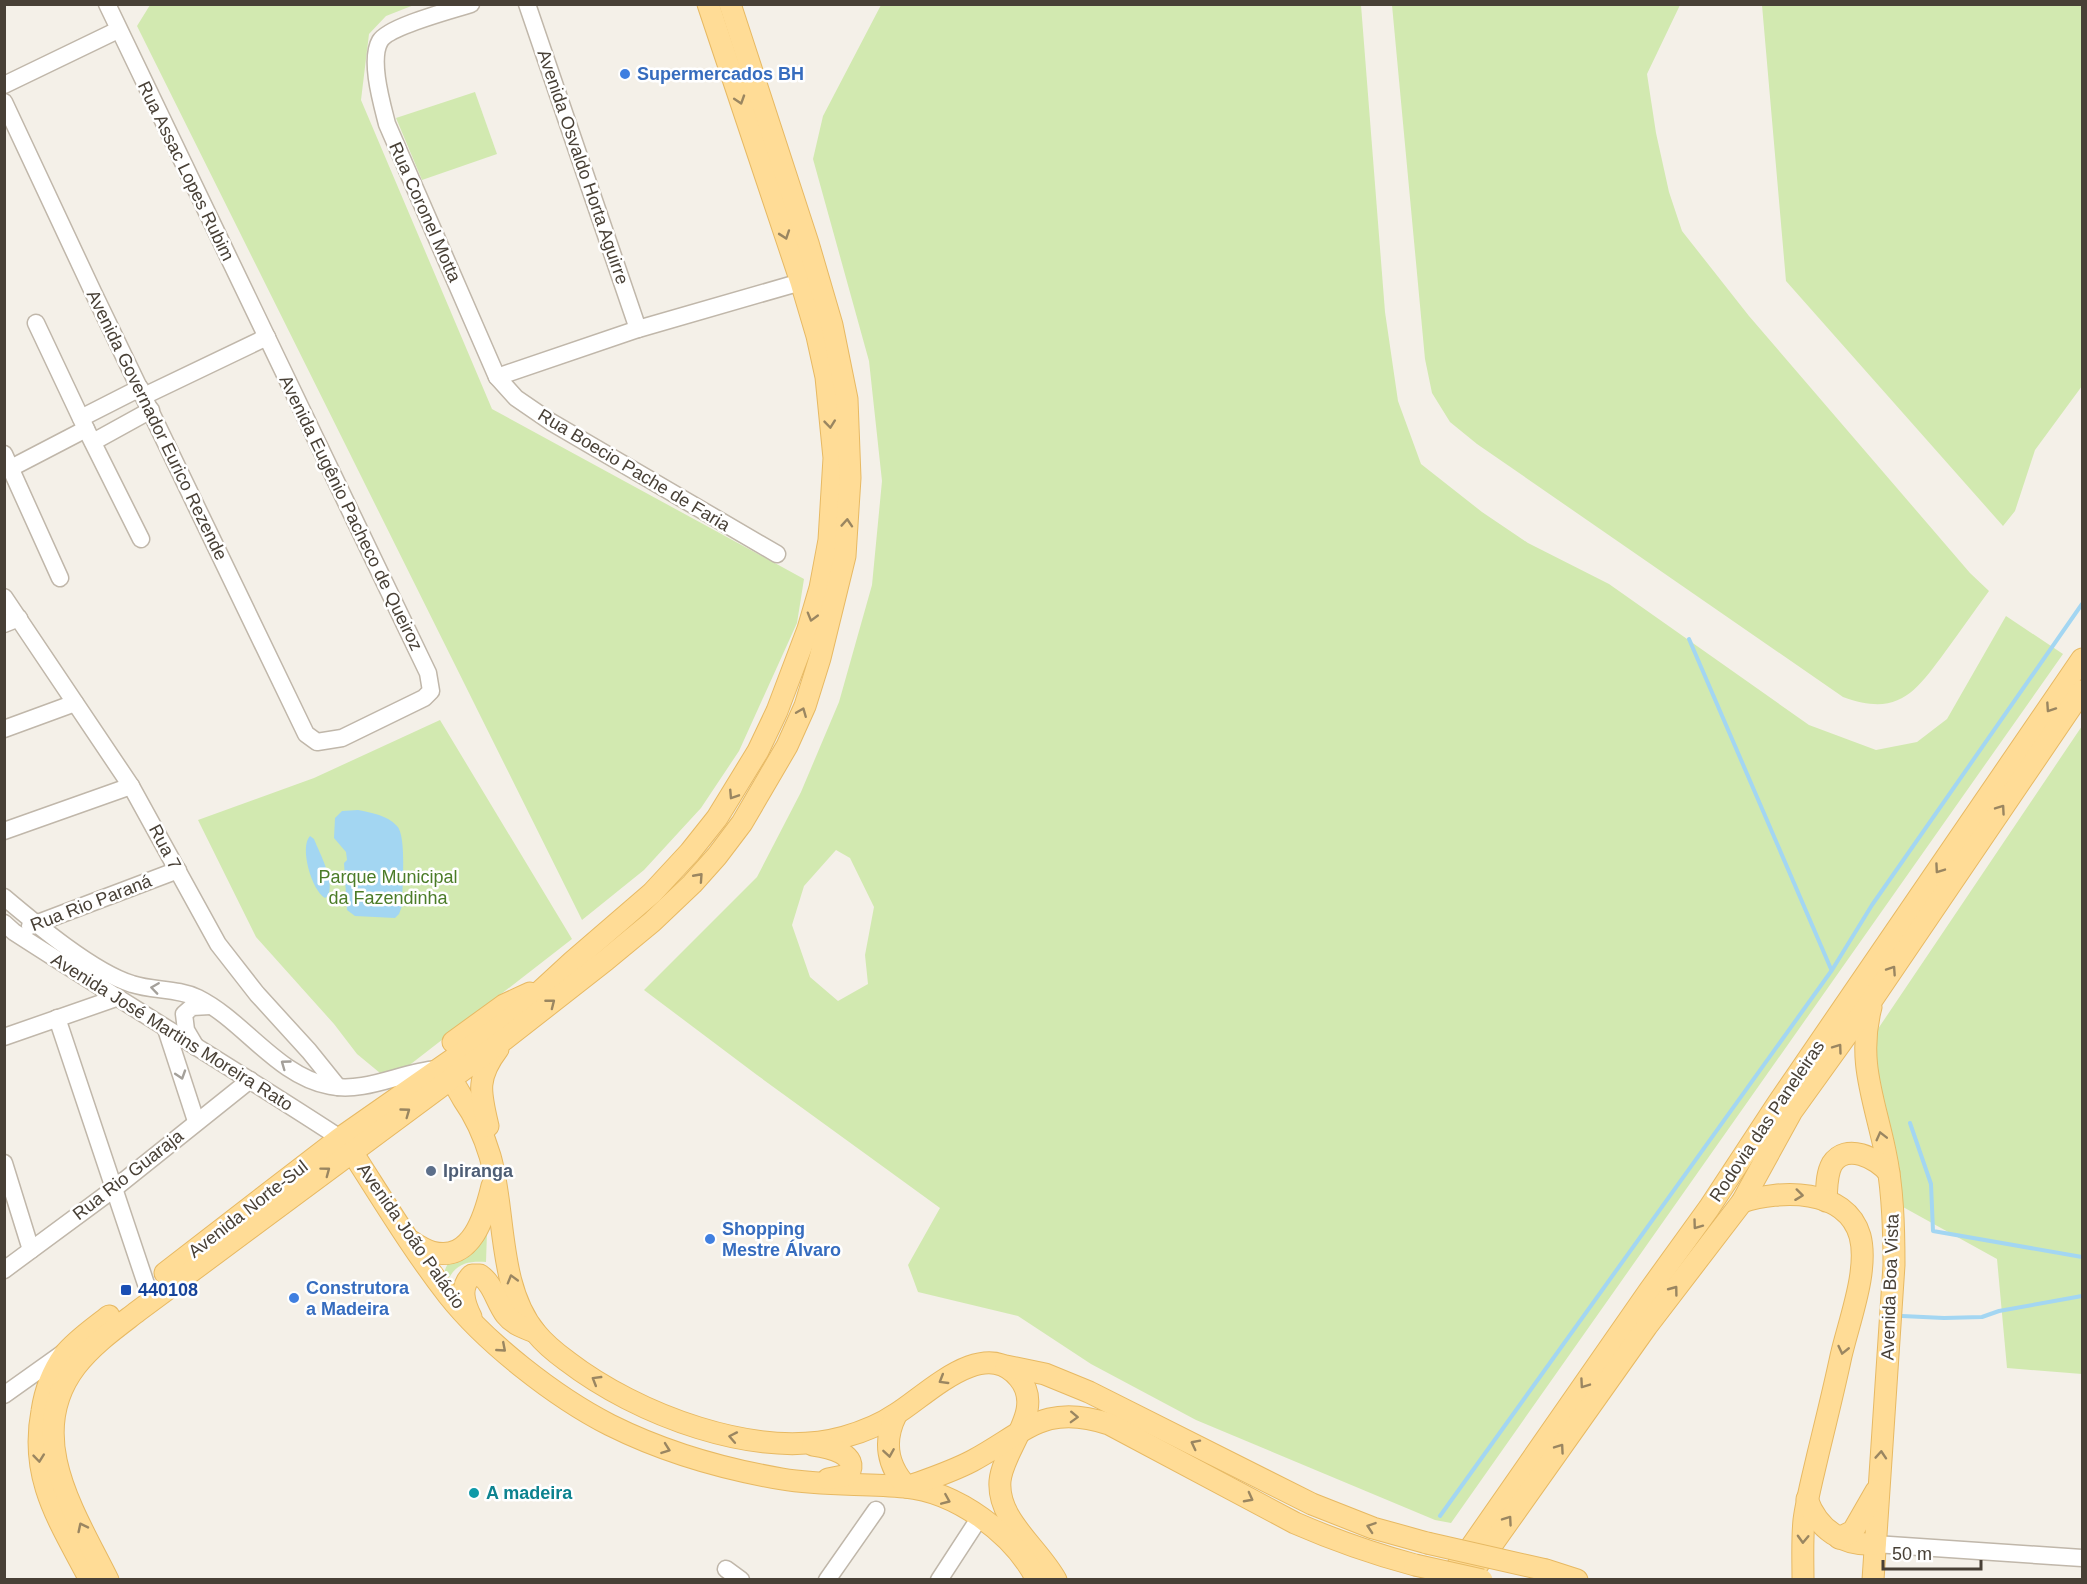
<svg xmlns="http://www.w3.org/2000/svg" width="2087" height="1584" font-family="Helvetica,sans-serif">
	<rect width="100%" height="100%" fill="#f4f0e8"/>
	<!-- green -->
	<g fill="#d2e9b0" fill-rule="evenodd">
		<path d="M 150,5 L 414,5 L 386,16 L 369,34 L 361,100 L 492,409 L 804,579 L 797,623 L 739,751 L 701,808 L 644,870 L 582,920 L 137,26 Z"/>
		<path d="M 881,5 L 1361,5 L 1385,312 L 1398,401 L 1421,464 L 1482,512 L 1528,543 L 1609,584 L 1809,725 L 1876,750 L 1917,742 L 1947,719 L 2006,616 L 2063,654 L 1451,1523 L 1435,1520 L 1196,1420 L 1091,1364 L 1018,1316 L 918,1292 L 908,1265 L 940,1208 L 757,1075 L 644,990 L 757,877 L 801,792 L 839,702 L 872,585 L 882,481 L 869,361 L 813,159 L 823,116 ZM 836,850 L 850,858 L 874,907 L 865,955 L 868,984 L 838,1001 L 810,977 L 792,925 L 804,886 Z"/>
		<path d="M 1392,5 L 1680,5 L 1647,74 L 1656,133 L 1669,192 L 1682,231 L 1749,316 L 1970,573 L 1989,591 C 1974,611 1960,632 1945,652 C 1915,693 1898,717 1843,697 L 1477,444 L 1450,422 L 1432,393 L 1425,359 Z"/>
		<path d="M 1762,5 L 2082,5 L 2082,386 L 2035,450 L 2015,511 L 2003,526 L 1786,281 Z"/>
		<path d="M 475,92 L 497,154 L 422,180 L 396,118 Z"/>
		<path d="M 440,720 L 572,939 L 407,1067 L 380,1073 L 357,1054 L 334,1024 L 256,937 L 198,820 L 314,778 Z"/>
		<path d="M 2082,726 L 2082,1374 L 2007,1368 L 1997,1259 L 1903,1207 L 1875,1102 L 1855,1063 Z"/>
		<path d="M 487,1232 L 486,1262 C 469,1261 456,1263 448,1280 L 444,1272 L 448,1263 L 472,1251 Z"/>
	</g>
	<!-- water -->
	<g fill="#a3d6f2">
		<path d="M 358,810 C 372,813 387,815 397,826 C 407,836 402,890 402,906 L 399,914 L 395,918 L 355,916 L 347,910 L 344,863 L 347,860 L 346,852 L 334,838 L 335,818 L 342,811 Z"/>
		<path d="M 310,836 L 314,839 C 320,854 335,881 328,896 L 325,898 C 312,891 299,847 310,836 Z"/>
	</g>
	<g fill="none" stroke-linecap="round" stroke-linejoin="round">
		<!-- stream -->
		<g stroke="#a3d6f2" stroke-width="4">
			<path d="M 1689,639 L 1831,969"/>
			<path d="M 1910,1123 L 1931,1184 L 1933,1231 L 2082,1257"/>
			<path d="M 1902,1316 L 1944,1318 L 1982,1317 L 1999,1311 L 2082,1296"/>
			<path d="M 1440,1516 L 1832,970 L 1872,905 L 2082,604"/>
		</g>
		<defs>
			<g id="minor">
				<path d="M 471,4 C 453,10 389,26 380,41 C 369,60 382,104 387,124 L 497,377 L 516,398 L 551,422 L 777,554"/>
				<path d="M 527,4 L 638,329"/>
				<path d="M 4,85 L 118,30"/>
				<path d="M 4,102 L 93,292 L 306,734 L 317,742 L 342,738 L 424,698 L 431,691 L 428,673 L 107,4"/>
				<path d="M 36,323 L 86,429 L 141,539"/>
				<path d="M 497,377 L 638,329 L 801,282"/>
				<path d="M 144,396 L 267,337"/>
				<path d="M 81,418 L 140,388"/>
				<path d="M 93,442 L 151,410"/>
				<path d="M 4,454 L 60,578"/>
				<path d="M 11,468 L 86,429"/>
				<path d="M 4,597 L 131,786 L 218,944 L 257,994 L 309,1051 L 338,1087"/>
				<path d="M 4,624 L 19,618"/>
				<path d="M 4,729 L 75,703"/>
				<path d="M 4,831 L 131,786"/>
				<path d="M 4,897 C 36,924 93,972 132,984 C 153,991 177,988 198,998 C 244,1021 277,1076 330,1086 C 366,1093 401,1072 437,1069"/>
				<path d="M 4,923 L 14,932 C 122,1002 233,1068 340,1138"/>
				<path d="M 30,926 L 178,870"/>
				<path d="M 57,1018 L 147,1287"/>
				<path d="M 166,1029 L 196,1121"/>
				<path d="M 4,1037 L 116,998"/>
				<path d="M 196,1047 L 186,1030 L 184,1014 L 192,1007 L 210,1006"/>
				<path d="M 4,1163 L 31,1250"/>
				<path d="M 4,1270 L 115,1188 L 250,1080"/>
				<path d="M 4,1395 L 63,1353"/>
				<path d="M 1875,1544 L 2082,1558"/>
				<path d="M 726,1569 L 741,1580"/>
				<path d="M 827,1580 L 876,1510"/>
				<path d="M 939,1580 L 980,1517"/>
			</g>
			<g id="major">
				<path d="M 1871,1007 C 1857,1061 1874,1098 1885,1151 C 1893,1188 1894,1227 1894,1265 L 1873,1580"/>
				<path d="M 453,1042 L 504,1005 L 530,993"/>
				<path d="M 440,1070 C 451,1077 457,1088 463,1099 C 475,1116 484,1136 490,1156 C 506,1211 497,1286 536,1333 C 544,1343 556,1353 567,1361 C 636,1414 757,1461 844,1437 C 862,1432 880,1425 896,1414 C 927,1395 984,1335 1019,1378 C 1046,1410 1003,1448 1000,1481 C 997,1520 1038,1547 1056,1580"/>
				<path d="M 488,1126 C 480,1092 476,1078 498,1049"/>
				<path d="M 343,1141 L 352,1152 C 383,1200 413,1250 448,1295 C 486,1343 555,1397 610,1425 C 664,1452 723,1469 782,1479 C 822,1486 864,1483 905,1487 C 957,1492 1014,1534 1037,1580"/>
				<path d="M 1826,1201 C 1827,1189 1826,1175 1832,1164 C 1846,1142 1877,1158 1889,1173"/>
				<path d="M 1742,1202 C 1779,1190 1846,1187 1860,1236 C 1869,1270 1849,1321 1841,1356 C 1834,1389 1826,1421 1818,1454 C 1813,1476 1807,1498 1804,1520 C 1802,1540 1803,1560 1803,1580"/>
				<path d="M 411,1241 C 417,1245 425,1250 432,1252 C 472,1263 485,1215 492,1186"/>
				<path d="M 165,1273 L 340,1138 L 509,1020 L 572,962 L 652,893 L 690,852 L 717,818 L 758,751 L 777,711 L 808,629 L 820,588 L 829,540 L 834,458 L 826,377 L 817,336 L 801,282 L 708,4"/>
				<path d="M 471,1317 C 464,1303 459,1287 472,1275 L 480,1275 C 494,1285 496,1302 506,1315 C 513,1324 524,1328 535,1332"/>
				<path d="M 1006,1366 L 1045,1374 L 1089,1392 L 1312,1504 L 1373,1528 L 1427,1543"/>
				<path d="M 896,1415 C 883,1441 887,1466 907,1487 C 929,1479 951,1472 972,1461 C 1025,1433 1043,1402 1109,1424 L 1295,1523 C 1334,1540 1374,1554 1415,1565"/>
				<path d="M 813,1445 C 828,1447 861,1454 848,1475 L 828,1479"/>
				<path d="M 1807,1499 C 1818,1530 1843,1546 1875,1544"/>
				<path d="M 1839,1538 L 1853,1531 L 1876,1491"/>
				<path d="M 1546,1570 L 1577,1580"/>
				<path d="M 90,1580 C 60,1522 29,1479 42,1411 C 45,1391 52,1372 64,1355 C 76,1340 94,1328 109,1316"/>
				<path d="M 108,1580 C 76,1515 22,1436 76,1366 C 93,1344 116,1328 138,1311 L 505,1039 L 606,960 L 652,922 L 692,884 L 717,856 L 742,823 L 787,746 L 805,706 L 820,658 L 845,556 L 850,478 L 847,399 L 832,325 L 808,243 L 730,4"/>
				<path d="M 1448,1580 L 1649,1291 L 1709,1208 L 1776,1106 L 2082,659"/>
				<path d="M 1467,1580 L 1647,1326 L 1742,1202 L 1792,1111 L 1874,997 L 2082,691"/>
			</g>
		</defs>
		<!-- minor casing -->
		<use href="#minor" stroke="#c0b7aa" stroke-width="19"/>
		<!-- major casing -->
		<use href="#major" stroke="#e7b963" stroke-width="23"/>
		<!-- minor -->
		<use href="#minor" stroke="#fff" stroke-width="16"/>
		<!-- major -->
		<use href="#major" stroke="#ffdc96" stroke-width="21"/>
		<defs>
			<g id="major-bridge">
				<path d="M 1427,1543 L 1546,1570"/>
				<path d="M 1415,1565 L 1482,1580"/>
			</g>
		</defs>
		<!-- major-bridge casing -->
		<use href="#major-bridge" stroke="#e7b963" stroke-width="23" stroke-linecap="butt"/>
		<!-- major-bridge -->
		<use href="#major-bridge" stroke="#ffdc96" stroke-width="21"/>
	</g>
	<!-- one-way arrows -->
	<defs><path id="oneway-chevron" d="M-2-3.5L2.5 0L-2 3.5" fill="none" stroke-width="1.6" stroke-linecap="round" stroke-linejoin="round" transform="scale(1.5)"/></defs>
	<g stroke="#9a8661">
		<use href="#oneway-chevron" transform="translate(740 100) rotate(72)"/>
		<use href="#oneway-chevron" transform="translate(785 235) rotate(71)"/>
		<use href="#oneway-chevron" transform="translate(830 424) rotate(84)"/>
		<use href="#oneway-chevron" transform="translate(847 523) rotate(-86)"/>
		<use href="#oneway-chevron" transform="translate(812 617) rotate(106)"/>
		<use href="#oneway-chevron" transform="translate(2050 708) rotate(124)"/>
		<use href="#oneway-chevron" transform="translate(802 712) rotate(-68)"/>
		<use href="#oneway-chevron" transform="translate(733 795) rotate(123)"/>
		<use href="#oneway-chevron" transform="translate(2001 809) rotate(-55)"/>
		<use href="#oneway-chevron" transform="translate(1939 869) rotate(125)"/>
		<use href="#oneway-chevron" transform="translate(699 877) rotate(-48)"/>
		<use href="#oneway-chevron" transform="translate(1892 970) rotate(-56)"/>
		<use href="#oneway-chevron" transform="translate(551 1003) rotate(-38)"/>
		<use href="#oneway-chevron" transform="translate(1838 1048) rotate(-54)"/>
		<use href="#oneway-chevron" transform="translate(406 1112) rotate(-36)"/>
		<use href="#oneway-chevron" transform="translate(1881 1136) rotate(-104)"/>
		<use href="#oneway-chevron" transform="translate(326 1171) rotate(-37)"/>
		<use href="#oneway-chevron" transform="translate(1799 1195) rotate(7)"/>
		<use href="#oneway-chevron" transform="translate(1697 1225) rotate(126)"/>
		<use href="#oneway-chevron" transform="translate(512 1279) rotate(-106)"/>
		<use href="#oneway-chevron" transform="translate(1674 1290) rotate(-53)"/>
		<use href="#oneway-chevron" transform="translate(502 1348) rotate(41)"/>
		<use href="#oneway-chevron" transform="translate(1843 1350) rotate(103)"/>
		<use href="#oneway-chevron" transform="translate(596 1380) rotate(-149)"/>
		<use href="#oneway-chevron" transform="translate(943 1380) rotate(149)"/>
		<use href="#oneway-chevron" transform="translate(1584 1384) rotate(125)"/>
		<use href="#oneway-chevron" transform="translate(1074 1417) rotate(2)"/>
		<use href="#oneway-chevron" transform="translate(733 1437) rotate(-169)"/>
		<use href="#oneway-chevron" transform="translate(1195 1444) rotate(-153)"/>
		<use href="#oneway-chevron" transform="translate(1560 1448) rotate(-55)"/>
		<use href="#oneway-chevron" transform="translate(666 1449) rotate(20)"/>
		<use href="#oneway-chevron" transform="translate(889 1453) rotate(81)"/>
		<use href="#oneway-chevron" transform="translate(1881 1455) rotate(-86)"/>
		<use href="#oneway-chevron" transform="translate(39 1458) rotate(84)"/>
		<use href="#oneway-chevron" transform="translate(1249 1498) rotate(28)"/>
		<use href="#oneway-chevron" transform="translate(946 1500) rotate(23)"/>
		<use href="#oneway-chevron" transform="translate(1508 1520) rotate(-55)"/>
		<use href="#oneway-chevron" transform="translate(82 1527) rotate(-116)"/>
		<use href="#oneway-chevron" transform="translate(1371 1527) rotate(-161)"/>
		<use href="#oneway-chevron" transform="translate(1803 1539) rotate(92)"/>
	</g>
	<g stroke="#a4a09a">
		<use href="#oneway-chevron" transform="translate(155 988) rotate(-172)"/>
		<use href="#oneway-chevron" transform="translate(285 1064) rotate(-144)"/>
		<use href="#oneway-chevron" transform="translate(181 1075) rotate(72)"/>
	</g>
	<!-- markers -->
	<g fill="#3f7fe0" stroke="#fff" stroke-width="2">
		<circle cx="625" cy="74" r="6"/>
		<circle cx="710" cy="1239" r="6"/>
		<circle cx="294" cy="1298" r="6"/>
	</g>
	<circle fill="#5c6f8a" stroke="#fff" stroke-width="2" cx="431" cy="1171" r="6"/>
	<rect fill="#1a4fb4" stroke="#fff" stroke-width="2" x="120" y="1284" width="12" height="12" rx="3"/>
	<circle fill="#0f9aa8" stroke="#fff" stroke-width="2" cx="474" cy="1493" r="6"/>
	<g text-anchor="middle" stroke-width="5" stroke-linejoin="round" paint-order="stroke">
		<!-- shop labels -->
		<g font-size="18" font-weight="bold" fill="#366cbe" stroke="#fff" text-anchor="start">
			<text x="637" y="80">Supermercados BH</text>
			<text x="722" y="1235">Shopping<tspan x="722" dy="21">Mestre Álvaro</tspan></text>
			<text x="306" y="1294">Construtora<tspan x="306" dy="21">a Madeira</tspan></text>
		</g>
		<!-- street labels -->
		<g font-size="18" fill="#484036" stroke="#fff">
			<text transform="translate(583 167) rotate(71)" y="6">Avenida Osvaldo Horta Aguirre</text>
			<text transform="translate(186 171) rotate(64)" y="6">Rua Assac Lopes Rubim</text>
			<text transform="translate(425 212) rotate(66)" y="6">Rua Coronel Motta</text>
			<text transform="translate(157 425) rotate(64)" y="6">Avenida Governador Eurico Rezende</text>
			<text transform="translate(634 470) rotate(31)" y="6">Rua Boecio Pache de Faria</text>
			<text transform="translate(351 513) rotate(64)" y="6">Avenida Eugênio Pacheco de Queiroz</text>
			<text transform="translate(165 847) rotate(62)" y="6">Rua 7</text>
			<text transform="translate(91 903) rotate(-21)" y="6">Rua Rio Paraná</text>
			<text transform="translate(172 1032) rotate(32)" y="6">Avenida José Martins Moreira Rato</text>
			<text transform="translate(1767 1121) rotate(-56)" y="6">Rodovia das Paneleiras</text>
			<text transform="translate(128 1175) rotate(-38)" y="6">Rua Rio Guaraja</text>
			<text transform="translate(248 1209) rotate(-38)" y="6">Avenida Norte-Sul</text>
			<text transform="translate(411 1236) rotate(55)" y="6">Avenida João Palácio</text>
			<text transform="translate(1890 1287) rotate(-88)" y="6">Avenida Boa Vista</text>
		</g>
		<!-- park labels -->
		<g font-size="18" fill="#4b7c28" stroke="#fff">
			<text x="388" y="883">Parque Municipal<tspan x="388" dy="21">da Fazendinha</tspan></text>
		</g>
		<!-- service labels -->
		<g font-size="18" font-weight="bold" fill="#4e5e75" stroke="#fff" text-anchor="start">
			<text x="443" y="1177">Ipiranga</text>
		</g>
		<!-- transit labels -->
		<g font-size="18" font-weight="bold" fill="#164399" stroke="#fff" text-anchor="start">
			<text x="138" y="1296">440108</text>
		</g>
		<!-- culture labels -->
		<g font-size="18" font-weight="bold" fill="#0d838f" stroke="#fff" text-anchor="start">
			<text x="486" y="1499">A madeira</text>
		</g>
	</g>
	<!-- border -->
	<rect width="2087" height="1584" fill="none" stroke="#484036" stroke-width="12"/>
	<!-- scale -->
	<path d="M1883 1560v9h98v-9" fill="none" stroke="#484036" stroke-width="3"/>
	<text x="1892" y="1560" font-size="18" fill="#484036" stroke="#ffffff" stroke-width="4.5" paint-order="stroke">50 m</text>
</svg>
